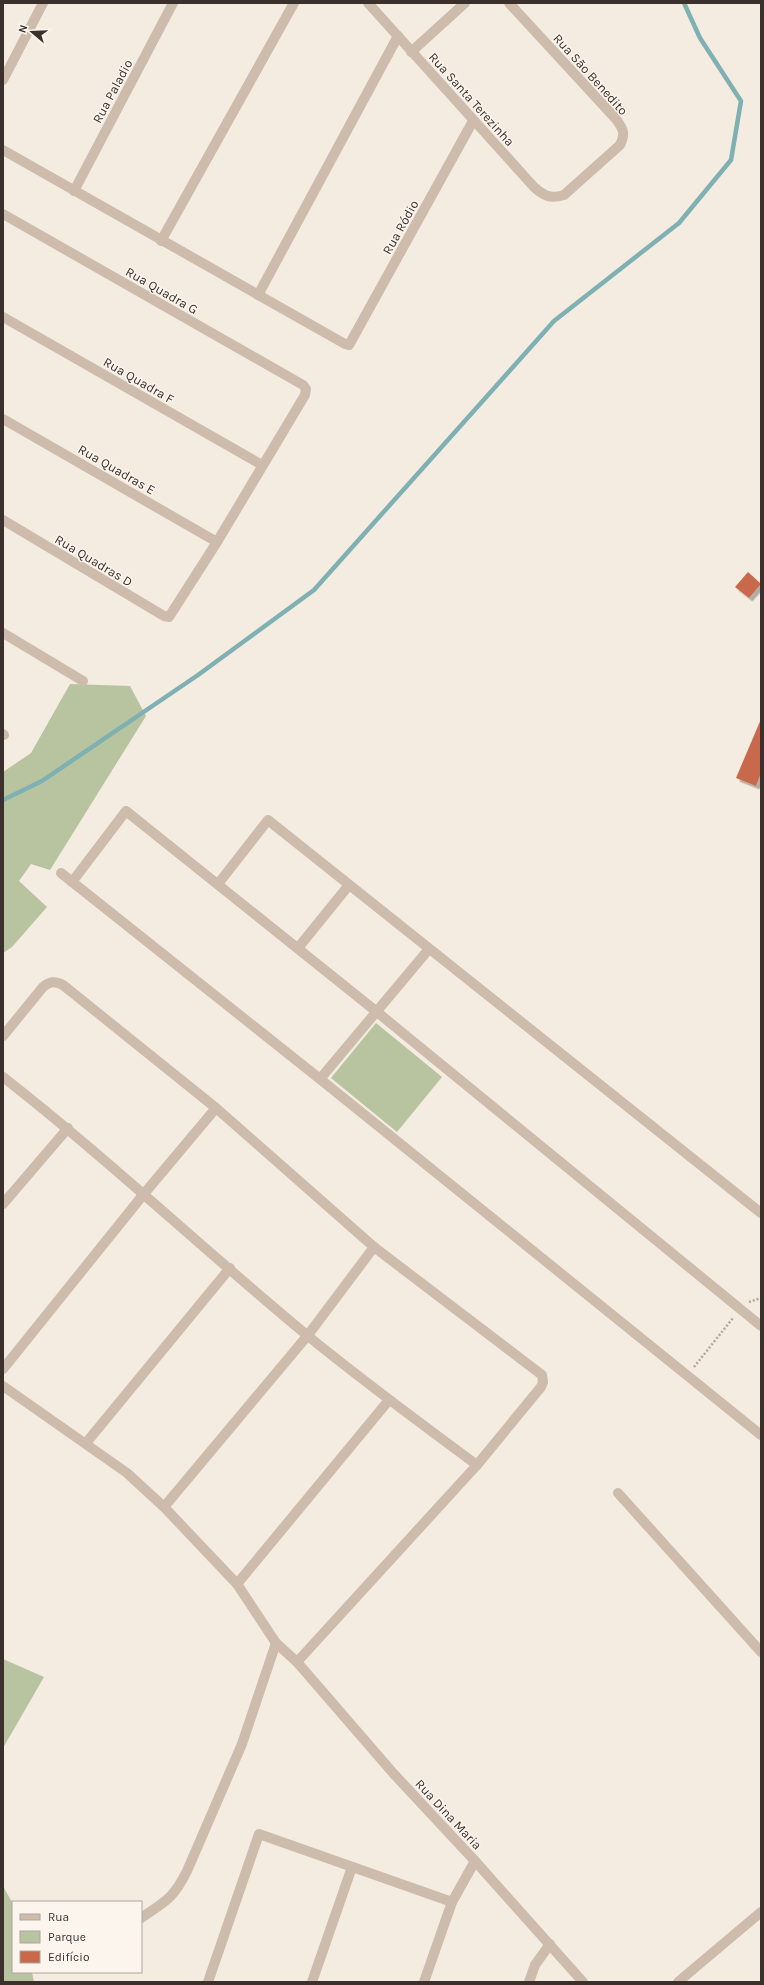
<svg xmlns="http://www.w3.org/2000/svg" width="764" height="1985" font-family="Karla,sans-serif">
	<defs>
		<filter id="shadow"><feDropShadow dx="3.5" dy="3.5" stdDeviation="0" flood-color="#0004"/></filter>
	</defs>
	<rect width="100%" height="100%" fill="#f4ebe1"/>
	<!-- green -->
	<g fill="#b8c4a0">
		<path d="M 70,684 L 130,686 L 146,716 L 50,870 L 31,864 L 19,881 L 47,907 L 12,947 L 3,953 L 3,772 L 31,753 Z"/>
		<path d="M 376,1023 L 442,1077 L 397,1132 L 331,1078 Z"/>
		<path d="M 3,1659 L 44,1677 L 3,1748 Z"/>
		<path d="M 3,1886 L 13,1904 L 13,1972 L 32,1972 L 34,1982 L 3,1982 Z"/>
	</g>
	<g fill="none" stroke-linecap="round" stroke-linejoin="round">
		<!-- stream -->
		<path stroke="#7fb0b2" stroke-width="4.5" d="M 3,800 L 42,781 L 198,675 L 314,590 L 554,321 L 679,223 L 731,160 L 741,101 L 700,38 L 684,3"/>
	</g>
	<!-- building -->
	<g fill="#c8694b" filter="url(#shadow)">
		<path d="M 748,572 L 761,584 L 749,598 L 735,587 Z"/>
		<path d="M 761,719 L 761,773 L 756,786 L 736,778 Z"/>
	</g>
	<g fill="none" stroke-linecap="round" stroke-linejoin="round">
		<!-- path -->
		<g stroke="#b9a596" stroke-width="2.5" stroke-dasharray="2 2" stroke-linecap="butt">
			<path d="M 749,1302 L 761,1298"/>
			<path d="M 694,1367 L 733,1318"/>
		</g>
		<!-- minor -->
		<g stroke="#cdbbac" stroke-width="10">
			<path d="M 368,3 L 534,187 C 544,196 550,199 564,195 L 620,145 C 626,133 623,129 616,119 L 509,3"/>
			<path d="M 411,52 L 465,3"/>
			<path d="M 3,80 L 43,3"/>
			<path d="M 3,150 L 345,344 L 349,345 L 473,121"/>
			<path d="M 74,191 L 173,3"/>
			<path d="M 3,214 L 303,385 L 306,389 L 305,395 L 217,542 L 169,617 L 164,616 L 3,520"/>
			<path d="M 161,241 L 294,3"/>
			<path d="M 258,295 L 398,36"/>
			<path d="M 3,317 L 262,465"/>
			<path d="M 3,419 L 217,542"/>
			<path d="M 3,633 L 83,681"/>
			<path d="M 3,734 L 4,735"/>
			<path d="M 61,873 L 320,1079 L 761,1435"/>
			<path d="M 72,882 L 126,811 L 377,1012 L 761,1326"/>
			<path d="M 218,884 L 268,820 L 761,1213"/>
			<path d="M 298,948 L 349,885"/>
			<path d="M 3,1036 L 43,987 C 50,981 55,981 63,985 L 216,1108 L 374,1247 L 542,1375 L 543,1382 L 541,1387 L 477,1465 L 297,1662"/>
			<path d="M 3,1077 C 108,1159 205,1251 308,1336 C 363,1381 420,1423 477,1465"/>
			<path d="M 320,1079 L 429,949"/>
			<path d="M 3,1204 L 68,1128"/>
			<path d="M 3,1369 L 143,1195 L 216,1108"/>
			<path d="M 3,1386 L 127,1473 L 164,1507 L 237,1584 L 276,1643 L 297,1662 L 393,1773 L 475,1861 L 583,1982"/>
			<path d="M 86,1443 L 230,1268"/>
			<path d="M 618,1493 L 761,1652"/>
			<path d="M 164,1507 L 308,1335 L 374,1247"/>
			<path d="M 237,1584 L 389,1400"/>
			<path d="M 141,1918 C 166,1901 173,1899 187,1871 L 242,1744 L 276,1643"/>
			<path d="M 208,1982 L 259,1834 L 452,1902"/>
			<path d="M 312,1982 L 352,1867"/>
			<path d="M 424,1982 L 452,1902 L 475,1861"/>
			<path d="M 529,1982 L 535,1965 L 550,1944"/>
			<path d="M 678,1982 L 761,1912"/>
		</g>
	</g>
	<g text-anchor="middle" stroke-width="3" stroke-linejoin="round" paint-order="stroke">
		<!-- street labels -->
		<g font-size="13" fill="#3b302b" stroke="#fbf5ee">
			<text transform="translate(591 74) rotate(48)" y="5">Rua São Benedito</text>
			<text transform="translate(112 91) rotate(-62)" y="5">Rua Paladio</text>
			<text transform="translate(472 99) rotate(48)" y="5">Rua Santa Terezinha</text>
			<text transform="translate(400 227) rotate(-61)" y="5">Rua Ródio</text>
			<text transform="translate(162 290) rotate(30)" y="5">Rua Quadra G</text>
			<text transform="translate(139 380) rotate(30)" y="5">Rua Quadra F</text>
			<text transform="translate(117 469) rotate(30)" y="5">Rua Quadras E</text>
			<text transform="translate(94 560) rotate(31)" y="5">Rua Quadras D</text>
			<text transform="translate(449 1814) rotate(47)" y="5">Rua Dina Maria</text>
		</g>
	</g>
	<!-- border -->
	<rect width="764" height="1985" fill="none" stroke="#3b302b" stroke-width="8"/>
	<!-- legend -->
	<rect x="12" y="1901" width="130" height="72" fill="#fbf5ee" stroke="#aea6a0"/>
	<rect x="20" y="1914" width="20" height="6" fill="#cdbbac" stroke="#aea6a0"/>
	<text x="48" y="1921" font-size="12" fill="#3b302b">Rua</text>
	<rect x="20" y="1931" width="20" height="12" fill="#b8c4a0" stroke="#aea6a0"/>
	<text x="48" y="1941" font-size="12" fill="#3b302b">Parque</text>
	<rect x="20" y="1951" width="20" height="12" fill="#c8694b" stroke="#aea6a0"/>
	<text x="48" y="1961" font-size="12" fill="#3b302b">Edifício</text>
	<!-- north arrow -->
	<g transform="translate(32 32) rotate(289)" stroke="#fbf5ee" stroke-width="3" paint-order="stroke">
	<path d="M0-3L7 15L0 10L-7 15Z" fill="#3b302b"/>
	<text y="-6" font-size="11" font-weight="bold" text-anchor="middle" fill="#3b302b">N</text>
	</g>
</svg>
